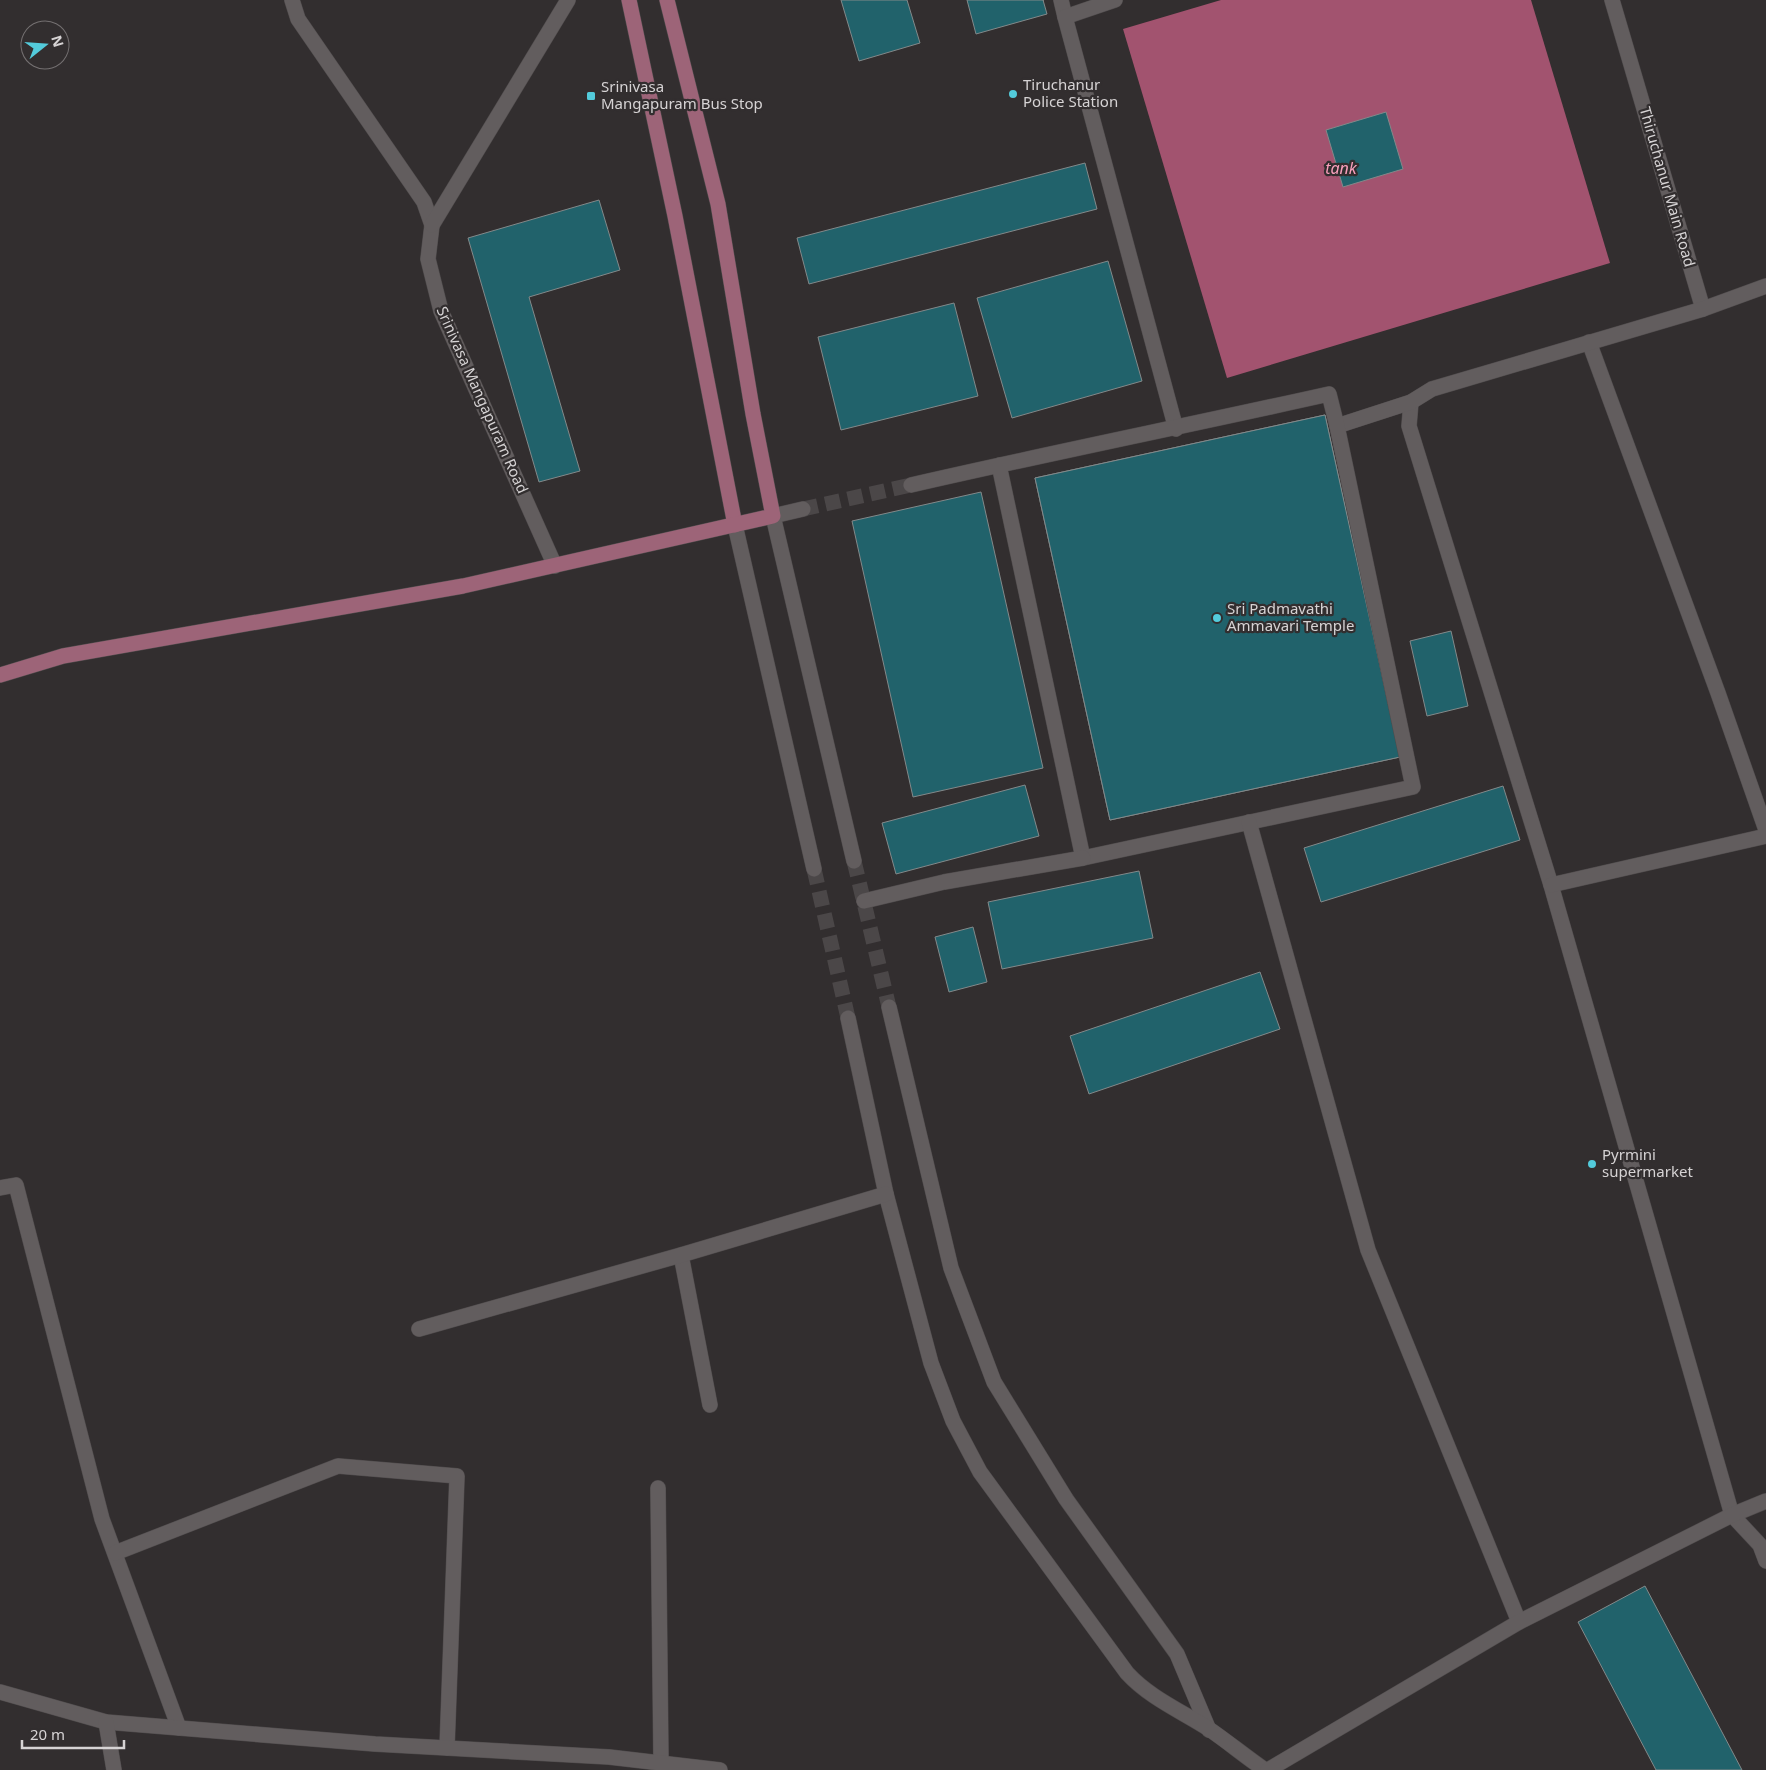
<svg xmlns="http://www.w3.org/2000/svg" width="1766" height="1770" font-family="'Noto Sans',sans-serif">
	<rect width="100%" height="100%" fill="#322e2f"/>
	<!-- water -->
	<path fill="#a2536f" d="M 1221,0 L 1531,0 L 1610,263 L 1227,378 L 1123,29 Z"/>
	<!-- building -->
	<g fill="#21626b" stroke="#83898a" fill-rule="evenodd">
		<path d="M 841,0 L 907,0 L 920,43 L 859,61 Z"/>
		<path d="M 967,0 L 1044,0 L 1043,0 L 1047,14 L 976,34 Z"/>
		<path d="M 1386,112 L 1403,169 L 1343,187 L 1326,130 Z"/>
		<path d="M 1085,163 L 1097,209 L 809,284 L 797,238 Z"/>
		<path d="M 599,200 L 620,270 L 529,297 L 580,471 L 539,482 L 468,238 Z"/>
		<path d="M 1108,261 L 1142,381 L 1012,418 L 977,298 Z"/>
		<path d="M 954,303 L 978,396 L 841,430 L 818,337 Z"/>
		<path d="M 1325,415 L 1400,757 L 1110,820 L 1035,478 ZM 1292,441 L 1321,560 L 1286,567 L 1261,462 L 1195,476 L 1198,490 L 1165,497 L 1162,483 L 1097,496 L 1138,692 L 1129,694 L 1138,740 L 1132,742 L 1074,484 ZM 1229,683 L 1247,753 L 1227,758 L 1209,688 Z"/>
		<path d="M 1325,415 L 1400,757 L 1110,820 L 1035,478 Z"/>
		<path d="M 981,492 L 1043,768 L 913,797 L 852,521 Z"/>
		<path d="M 1451,631 L 1468,706 L 1427,716 L 1410,641 Z"/>
		<path d="M 1025,785 L 1039,836 L 896,874 L 882,823 Z"/>
		<path d="M 1503,786 L 1520,840 L 1321,902 L 1304,848 Z"/>
		<path d="M 1139,871 L 1153,938 L 1002,969 L 988,902 Z"/>
		<path d="M 973,927 L 987,982 L 949,992 L 935,937 Z"/>
		<path d="M 1260,972 L 1280,1029 L 1089,1094 L 1070,1036 Z"/>
		<path d="M 1645,1586 L 1742,1770 L 1656,1770 L 1578,1622 Z"/>
	</g>
	<g fill="none" stroke-linecap="round" stroke-linejoin="round">
		<!-- minor-tunnel -->
		<g stroke="#4b4748" stroke-width="15" stroke-dasharray="15 8" stroke-linecap="butt">
			<path d="M 803,509 L 911,485"/>
			<path d="M 854,861 L 889,1007"/>
			<path d="M 814,869 L 848,1018"/>
		</g>
		<defs>
			<g id="minor">
				<path d="M 292,0 L 298,19 L 424,202 L 432,225 L 428,259 L 441,311 L 555,566"/>
				<path d="M 1061,0 L 1065,17"/>
				<path d="M 1115,0 L 1065,17 L 1176,429"/>
				<path d="M 1612,0 L 1703,309"/>
				<path d="M 432,225 L 568,0"/>
				<path d="M 1589,342 L 1718,693 L 1766,830"/>
				<path d="M 1411,402 L 1409,426 L 1551,885 L 1732,1515 L 1760,1545 L 1766,1561"/>
				<path d="M 1337,426 L 1411,402 L 1432,389 L 1703,309 L 1766,286"/>
				<path d="M 911,485 C 1050,453 1190,425 1329,394 L 1337,426 L 1413,787 L 1083,858 L 999,465"/>
				<path d="M 803,509 L 773,516 L 854,861"/>
				<path d="M 735,525 L 814,869"/>
				<path d="M 1249,822 L 1368,1250 L 1519,1622"/>
				<path d="M 1551,885 L 1766,836"/>
				<path d="M 864,901 L 944,882 L 1083,858"/>
				<path d="M 889,1007 L 951,1268 L 994,1382 L 1066,1499 L 1177,1654 L 1209,1730"/>
				<path d="M 848,1018 L 886,1194 L 931,1363 L 953,1421 L 980,1472 L 1127,1673 C 1150,1698 1181,1711 1209,1729 C 1228,1742 1246,1757 1265,1770"/>
				<path d="M 0,1188 L 16,1185 L 102,1519 L 179,1728"/>
				<path d="M 681,1255 L 710,1405"/>
				<path d="M 419,1329 L 681,1255 L 886,1194"/>
				<path d="M 658,1488 L 661,1762"/>
				<path d="M 115,1553 L 338,1466 L 457,1476 L 447,1748"/>
				<path d="M 0,1692 L 106,1722 L 375,1744 L 609,1757 L 720,1770"/>
				<path d="M 106,1722 L 114,1770"/>
				<path d="M 1268,1770 L 1519,1622 L 1732,1515 L 1766,1501"/>
			</g>
			<g id="major">
				<path d="M 629,0 L 675,216 L 735,525"/>
				<path d="M 0,675 L 63,656 L 463,586 L 773,516 L 753,414 L 718,204 L 667,0"/>
			</g>
		</defs>
		<!-- minor casing -->
		<use href="#minor" stroke="#4f4b4c" stroke-width="16"/>
		<!-- major casing -->
		<use href="#major" stroke="#4f4b4c" stroke-width="16"/>
		<!-- minor -->
		<use href="#minor" stroke="#625d5e" stroke-width="15"/>
		<!-- major -->
		<use href="#major" stroke="#9d6478" stroke-width="15"/>
	</g>
	<!-- markers -->
	<g fill="#53cbdb" stroke="#322e2f" stroke-width="2">
		<circle cx="1013" cy="94" r="5"/>
		<rect x="586" y="91" width="10" height="10" rx="2.5"/>
		<circle cx="1217" cy="618" r="5"/>
		<circle cx="1592" cy="1164" r="5"/>
	</g>
	<g text-anchor="middle" stroke-width="4.5" stroke-linejoin="round" paint-order="stroke">
		<!-- poi labels -->
		<g font-size="15" fill="#d6d3d4" stroke="#322e2f" text-anchor="start">
			<text x="1023" y="90">Tiruchanur<tspan x="1023" dy="17">Police Station</tspan></text>
			<text x="601" y="92">Srinivasa<tspan x="601" dy="17">Mangapuram Bus Stop</tspan></text>
			<text x="1227" y="614">Sri Padmavathi<tspan x="1227" dy="17">Ammavari Temple</tspan></text>
			<text x="1602" y="1160">Pyrmini<tspan x="1602" dy="17">supermarket</tspan></text>
		</g>
		<!-- street labels -->
		<g font-size="15" fill="#d6d3d4" stroke="#322e2f">
			<text transform="translate(1667 187) rotate(74)" y="5">Thiruchanur Main Road</text>
			<text transform="translate(482 400) rotate(66)" y="5">Srinivasa Mangapuram Road</text>
		</g>
		<!-- water labels -->
		<g font-size="16" font-style="italic" fill="#f99fbc" stroke="#322e2f">
			<text x="1341" y="174">tank</text>
		</g>
	</g>
	<!-- north arrow -->
	<g transform="translate(45 45) rotate(73)"><circle r="24" fill="#322e2f" stroke="#747071"/>
	<path d="M0-4L9 19L0 12L-9 19Z" fill="#53cbdb"/>
	<text y="-8" font-size="14" font-weight="bold" text-anchor="middle" fill="#d6d3d4">N</text>
	</g>
	<!-- scale -->
	<path d="M22 1740v8h102v-8" fill="none" stroke="#d6d3d4" stroke-width="2.5"/>
	<text x="30" y="1740" font-size="15" fill="#d6d3d4" stroke="#322e2f" stroke-width="4" paint-order="stroke">20 m</text>
</svg>
